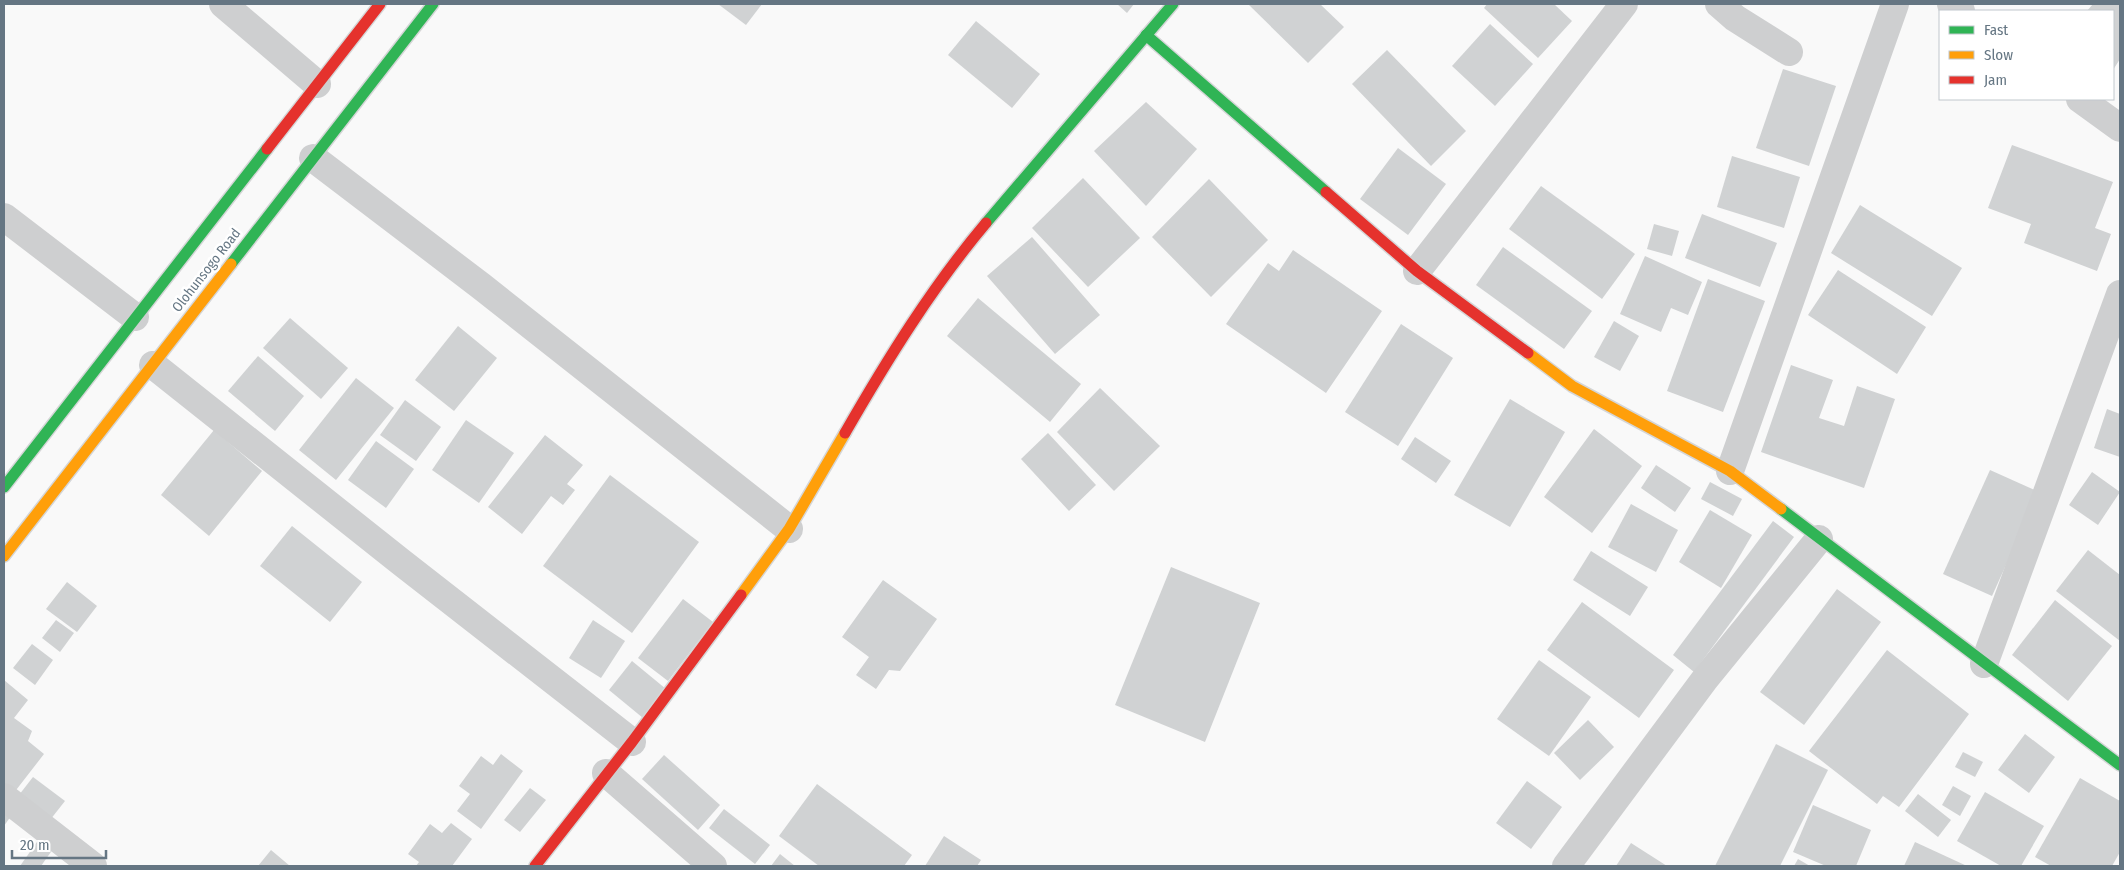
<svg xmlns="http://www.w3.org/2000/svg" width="2124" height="870" font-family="'Fira Sans Condensed',sans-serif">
	<rect width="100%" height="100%" fill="#f9f9f9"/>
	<!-- building -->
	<g fill="#d0d2d3">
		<path d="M 718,4 L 762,4 L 746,25 Z"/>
		<path d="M 1117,4 L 1134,4 L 1127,13 Z"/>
		<path d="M 1248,4 L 1320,4 L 1344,27 L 1308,63 Z"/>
		<path d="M 1487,4 L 1554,4 L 1572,21 L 1538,58 L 1484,8 Z"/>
		<path d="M 2093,4 L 2120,4 L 2120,59 L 2113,70 L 2113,11 L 2087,11 Z"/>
		<path d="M 976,21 L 1040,74 L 1012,108 L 948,55 Z"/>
		<path d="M 1490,24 L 1533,64 L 1495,106 L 1452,66 Z"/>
		<path d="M 1387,50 L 1466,131 L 1431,166 L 1352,84 Z"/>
		<path d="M 1783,69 L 1836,86 L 1809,166 L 1756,148 Z"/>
		<path d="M 1146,102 L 1197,149 L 1146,206 L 1094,151 Z"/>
		<path d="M 2012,145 L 2113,182 L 2095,228 L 2111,234 L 2097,271 L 2024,243 L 2031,224 L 1988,208 Z"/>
		<path d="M 1398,148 L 1446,184 L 1408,235 L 1360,199 Z"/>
		<path d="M 1732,156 L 1800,177 L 1784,228 L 1717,207 Z"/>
		<path d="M 1083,178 L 1140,238 L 1088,287 L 1032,228 Z"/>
		<path d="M 1209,179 L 1268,240 L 1211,297 L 1152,237 Z"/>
		<path d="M 1541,186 L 1635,254 L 1602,299 L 1509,229 Z"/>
		<path d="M 1860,205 L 1962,268 L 1932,316 L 1831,253 Z"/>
		<path d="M 1702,214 L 1777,243 L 1760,287 L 1685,258 Z"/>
		<path d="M 1654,224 L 1679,231 L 1672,256 L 1647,249 Z"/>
		<path d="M 1032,237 L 1100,315 L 1055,354 L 987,276 Z"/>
		<path d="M 1503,247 L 1592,311 L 1564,349 L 1476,285 Z"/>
		<path d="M 1293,250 L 1382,311 L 1326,393 L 1226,324 L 1268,263 L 1279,271 Z"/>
		<path d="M 1645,256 L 1702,282 L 1688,315 L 1671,308 L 1661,332 L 1620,314 Z"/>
		<path d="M 1838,270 L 1926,327 L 1897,374 L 1808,315 Z"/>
		<path d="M 1708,279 L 1765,301 L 1723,412 L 1667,391 Z"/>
		<path d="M 978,298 L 1081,384 L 1050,422 L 947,336 Z"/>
		<path d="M 290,318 L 348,368 L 321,399 L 263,348 Z"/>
		<path d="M 1614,321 L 1639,336 L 1620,371 L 1594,357 Z"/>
		<path d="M 1401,324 L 1453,358 L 1398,446 L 1345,412 Z"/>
		<path d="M 458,326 L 497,358 L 454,411 L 415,380 Z"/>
		<path d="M 258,356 L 304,396 L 275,431 L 228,391 Z"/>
		<path d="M 1791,365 L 1833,380 L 1819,418 L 1844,426 L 1857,386 L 1895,399 L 1864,488 L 1761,452 Z"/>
		<path d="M 356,378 L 394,408 L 336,480 L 299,450 Z"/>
		<path d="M 1100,388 L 1160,446 L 1114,491 L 1057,432 Z"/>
		<path d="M 1510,399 L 1565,432 L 1510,527 L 1454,495 Z"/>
		<path d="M 405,400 L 441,427 L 416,461 L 380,435 Z"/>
		<path d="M 2107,409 L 2120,414 L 2120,457 L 2094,448 Z"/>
		<path d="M 466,420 L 514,453 L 479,503 L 432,470 Z"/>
		<path d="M 1594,429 L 1642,466 L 1592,533 L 1544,497 Z"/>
		<path d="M 214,430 L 262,471 L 209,536 L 161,495 Z"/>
		<path d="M 1048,433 L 1096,485 L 1069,511 L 1021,459 Z"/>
		<path d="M 545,435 L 583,465 L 567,484 L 575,490 L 563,505 L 551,496 L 522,534 L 488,507 Z"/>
		<path d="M 1415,437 L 1451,461 L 1436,483 L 1401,459 Z"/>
		<path d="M 376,441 L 414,469 L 386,508 L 348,480 Z"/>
		<path d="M 1656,465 L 1691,488 L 1675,512 L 1641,488 Z"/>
		<path d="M 1990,470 L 2039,492 L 1992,596 L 1943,574 Z"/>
		<path d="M 2092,472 L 2120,492 L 2098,525 L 2069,505 Z"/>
		<path d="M 610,475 L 699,542 L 632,633 L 543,566 Z"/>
		<path d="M 1710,482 L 1742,499 L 1733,516 L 1701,499 Z"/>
		<path d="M 1631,504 L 1678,530 L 1656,572 L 1608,547 Z"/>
		<path d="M 1710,510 L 1752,535 L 1721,588 L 1679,562 Z"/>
		<path d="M 1773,521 L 1794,537 L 1694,672 L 1673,655 Z"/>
		<path d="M 292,526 L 362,582 L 330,622 L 260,566 Z"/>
		<path d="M 2088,550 L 2120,575 L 2120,641 L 2056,591 Z"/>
		<path d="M 1591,551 L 1648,587 L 1630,616 L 1573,580 Z"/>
		<path d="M 1171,567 L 1260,603 L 1205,742 L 1115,705 Z"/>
		<path d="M 883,580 L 937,619 L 900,671 L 889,670 L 876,689 L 856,675 L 869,657 L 842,637 Z"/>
		<path d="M 67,582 L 97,606 L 77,632 L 46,609 Z"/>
		<path d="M 1837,589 L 1881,622 L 1804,725 L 1760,692 Z"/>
		<path d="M 683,599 L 713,622 L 668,681 L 638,658 Z"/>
		<path d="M 2055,600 L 2112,646 L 2068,701 L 2012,655 Z"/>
		<path d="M 1582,602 L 1674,670 L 1639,718 L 1547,650 Z"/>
		<path d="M 56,620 L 74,633 L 60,652 L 42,638 Z"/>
		<path d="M 593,620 L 625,641 L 601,678 L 569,658 Z"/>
		<path d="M 32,644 L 53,660 L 35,685 L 13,668 Z"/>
		<path d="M 1887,650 L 1969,714 L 1899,807 L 1883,796 L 1877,804 L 1809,751 Z"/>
		<path d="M 1539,660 L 1591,697 L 1549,756 L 1497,719 Z"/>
		<path d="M 632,661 L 666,689 L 643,718 L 609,690 Z"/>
		<path d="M 4,680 L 28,700 L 14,718 L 32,731 L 28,741 L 44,754 L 13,794 L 4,787 Z"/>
		<path d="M 1588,720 L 1614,747 L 1580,780 L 1554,753 Z"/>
		<path d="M 2025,734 L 2055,757 L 2029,793 L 1998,770 Z"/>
		<path d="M 1776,744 L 1828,770 L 1780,866 L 1715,866 Z"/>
		<path d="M 1963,752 L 1983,762 L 1975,777 L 1955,767 Z"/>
		<path d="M 501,754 L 523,771 L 481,829 L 457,811 L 470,794 L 459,786 L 481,756 L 493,765 Z"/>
		<path d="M 664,755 L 720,805 L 698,830 L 642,779 Z"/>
		<path d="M 33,777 L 65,801 L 50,820 L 19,795 Z"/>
		<path d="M 2080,778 L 2120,801 L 2120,852 L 2112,866 L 2051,866 L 2035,857 Z"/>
		<path d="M 1527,781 L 1562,807 L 1531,849 L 1496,823 Z"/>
		<path d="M 817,784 L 912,855 L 904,866 L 819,866 L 779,836 Z"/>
		<path d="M 1953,786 L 1971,796 L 1960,816 L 1942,805 Z"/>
		<path d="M 530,788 L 546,800 L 520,832 L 504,820 Z"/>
		<path d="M 1985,792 L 2044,826 L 2021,866 L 2001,866 L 1957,841 Z"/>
		<path d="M 1918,794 L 1951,820 L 1938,837 L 1905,811 Z"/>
		<path d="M 1813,805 L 1871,830 L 1856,866 L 1826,866 L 1793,852 Z"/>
		<path d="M 724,809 L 770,845 L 755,864 L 709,828 Z"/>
		<path d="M 4,811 L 11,816 L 4,826 Z"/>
		<path d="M 451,823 L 472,839 L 452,866 L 416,866 L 419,862 L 408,854 L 430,824 L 442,833 Z"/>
		<path d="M 944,836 L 981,860 L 977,866 L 925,866 Z"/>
		<path d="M 39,839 L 53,849 L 41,866 L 20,866 Z"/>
		<path d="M 1915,842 L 1967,866 L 1904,866 Z"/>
		<path d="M 1631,843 L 1667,866 L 1616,866 Z"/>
		<path d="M 271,850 L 290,866 L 258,866 Z"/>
		<path d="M 780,854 L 795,866 L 771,866 Z"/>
		<path d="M 1798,859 L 1810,866 L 1794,866 Z"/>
	</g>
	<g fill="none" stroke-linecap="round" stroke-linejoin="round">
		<defs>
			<g id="fast">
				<path d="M 1146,35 L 1326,192"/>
				<path d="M 986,223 L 1173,4"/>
				<path d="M 231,264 L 433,4"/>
				<path d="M 4,487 L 267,149"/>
				<path d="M 1781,509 L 2120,765"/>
			</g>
			<g id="slow">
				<path d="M 1528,353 L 1572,386 L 1730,471 L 1781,509"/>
				<path d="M 4,556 L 231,264"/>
				<path d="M 741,595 L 789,529 L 845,433"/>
			</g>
			<g id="jam">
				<path d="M 267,149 L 380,4"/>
				<path d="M 1326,192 L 1417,271 L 1528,353"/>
				<path d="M 845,433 C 887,360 932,287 986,223"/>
				<path d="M 535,866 L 632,742 L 741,595"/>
			</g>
		</defs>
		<!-- fast casing -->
		<use href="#fast" stroke="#d5d6d7" stroke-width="14"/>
		<!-- slow casing -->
		<use href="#slow" stroke="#d5d6d7" stroke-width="14"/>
		<!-- jam casing -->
		<use href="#jam" stroke="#d5d6d7" stroke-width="14"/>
		<!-- street -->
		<g stroke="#cecfd0" stroke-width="28">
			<path d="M 223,4 L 317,84"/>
			<path d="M 1719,4 L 1735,18 L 1789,52"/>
			<path d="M 1951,4 L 1961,11"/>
			<path d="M 2080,99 L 2120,128"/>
			<path d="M 313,158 L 481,286 L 789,529"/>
			<path d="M 4,217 L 135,317"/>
			<path d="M 1417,271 L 1624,4"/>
			<path d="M 153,365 L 401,562 L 632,742"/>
			<path d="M 1730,471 L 1895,4"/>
			<path d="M 1984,664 L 2120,294"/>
			<path d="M 606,773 L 713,866"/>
			<path d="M 4,797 L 93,866"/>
			<path d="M 1566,866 L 1705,679 L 1819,539"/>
		</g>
		<!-- fast -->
		<use href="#fast" stroke="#30b455" stroke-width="11"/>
		<!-- slow -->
		<use href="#slow" stroke="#ff9f0a" stroke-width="11"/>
		<!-- jam -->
		<use href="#jam" stroke="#e5322d" stroke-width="11"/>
	</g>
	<g text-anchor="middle" stroke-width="5" stroke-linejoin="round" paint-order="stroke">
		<!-- street labels -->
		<g font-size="14" fill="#657683" stroke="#fff">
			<text transform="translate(206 270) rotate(-52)" y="5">Olohunsogo Road</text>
		</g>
	</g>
	<!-- border -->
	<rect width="2124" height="870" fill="none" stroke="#657683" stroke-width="10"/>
	<!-- legend -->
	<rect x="1939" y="10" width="175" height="90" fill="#ffffff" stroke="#c1c8cd"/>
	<rect x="1949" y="26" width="25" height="8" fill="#30b455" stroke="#c1c8cd"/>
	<text x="1984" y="35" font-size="15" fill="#657683">Fast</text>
	<rect x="1949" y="51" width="25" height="8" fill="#ff9f0a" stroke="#c1c8cd"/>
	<text x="1984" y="60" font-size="15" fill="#657683">Slow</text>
	<rect x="1949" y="76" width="25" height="8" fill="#e5322d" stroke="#c1c8cd"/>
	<text x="1984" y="85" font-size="15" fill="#657683">Jam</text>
	<!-- scale -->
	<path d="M12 850v8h94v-8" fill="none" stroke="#657683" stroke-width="2.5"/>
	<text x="20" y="850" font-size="15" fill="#657683" stroke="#ffffff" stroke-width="4" paint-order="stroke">20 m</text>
</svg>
